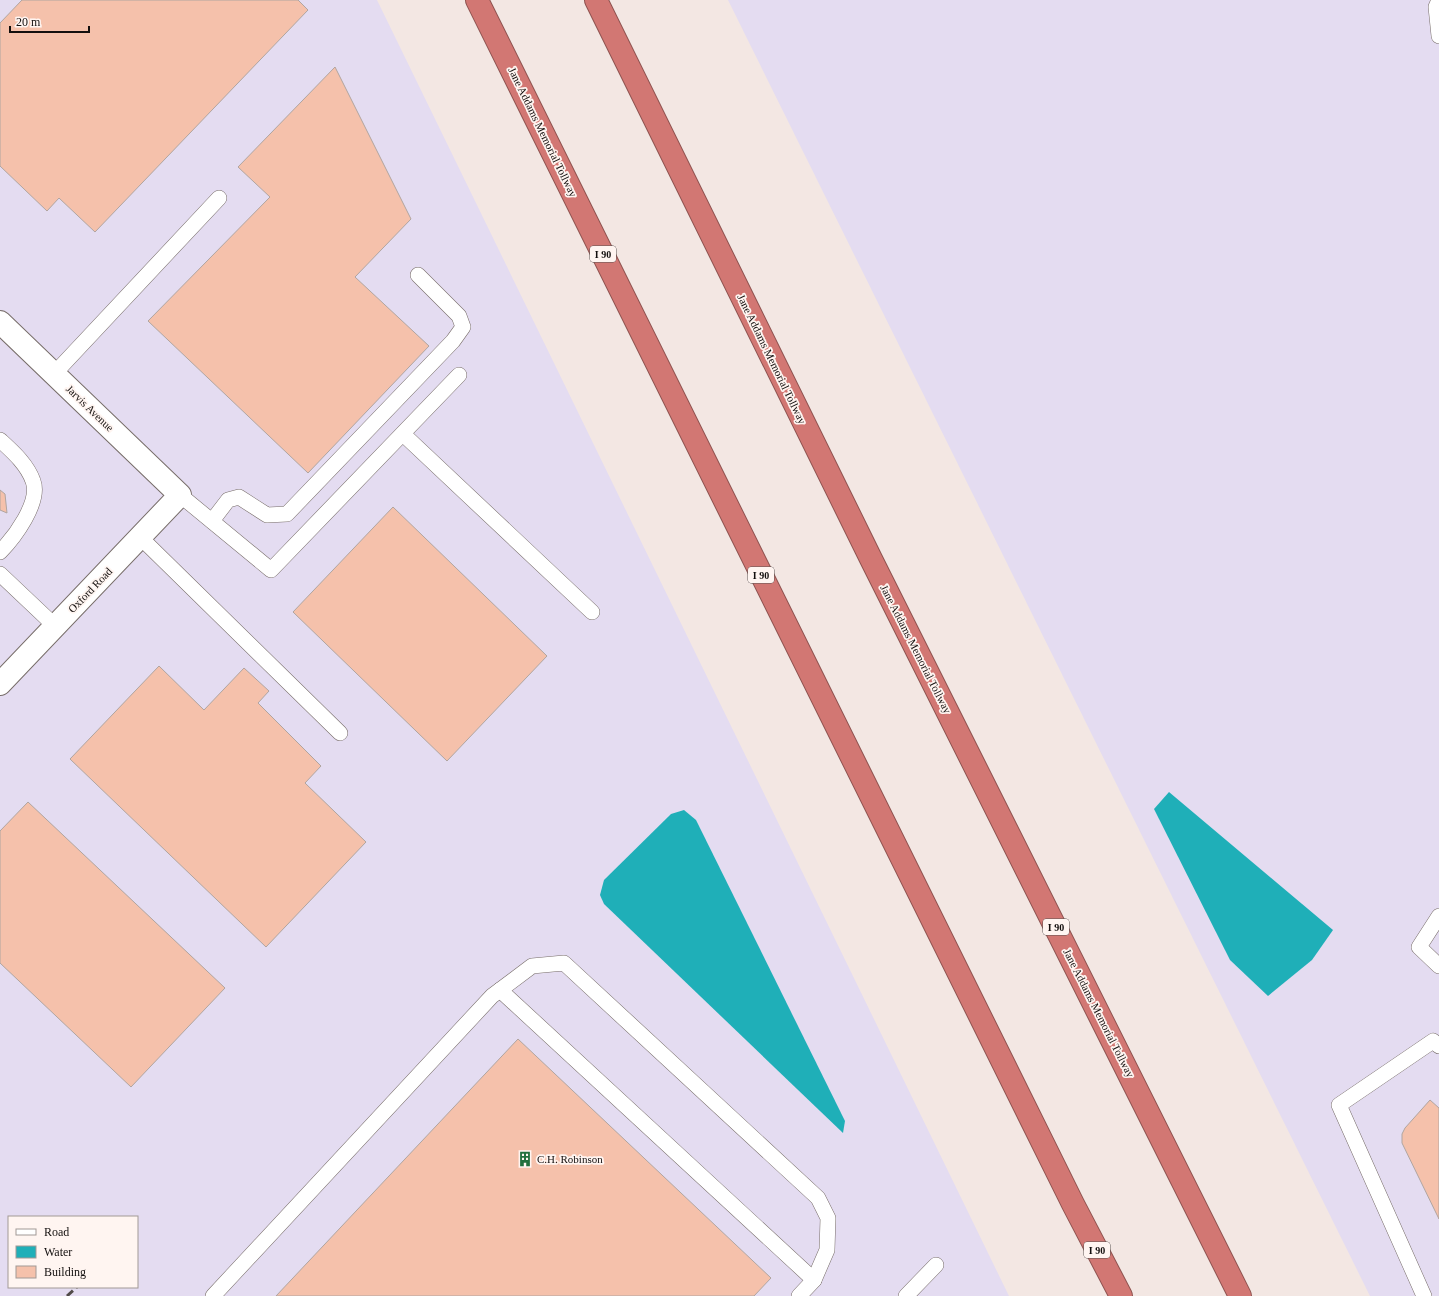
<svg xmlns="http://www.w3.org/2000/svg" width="1439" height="1296" font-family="Georgia,serif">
	<rect width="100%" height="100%" fill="#f3e7e3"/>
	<!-- industrial -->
	<g fill="#e4dcf1" fill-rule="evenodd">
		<path d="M 0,0 L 377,0 L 1009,1296 L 0,1296 ZM 9,1217 L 137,1217 L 137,1287 L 9,1287 Z"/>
		<path d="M 728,0 L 1439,0 L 1439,1296 L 1370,1296 Z"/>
	</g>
	<!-- water -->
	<g fill="#1fafb8">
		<path d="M 1169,792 L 1333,930 L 1312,960 L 1268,996 L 1230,960 L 1154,809 Z"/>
		<path d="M 684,810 L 696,820 L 845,1121 L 843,1133 L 604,904 L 600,895 L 604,880 L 671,814 Z"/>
	</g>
	<!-- building -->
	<g fill="#f5c1ab" stroke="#b0a5a0">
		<path d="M 22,0 L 298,0 L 308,10 L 95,232 L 59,198 L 47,211 L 0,166 L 0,23 Z"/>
		<path d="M 335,67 L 411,219 L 355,277 L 429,346 L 308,473 L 148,321 L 270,197 L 238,167 Z"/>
		<path d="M 0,490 L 5,494 L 7,513 L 0,510 Z"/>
		<path d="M 393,507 L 547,656 L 447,761 L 293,612 Z"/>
		<path d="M 159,666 L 204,710 L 244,668 L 269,691 L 258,703 L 321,766 L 305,783 L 366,842 L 266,947 L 70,759 Z"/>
		<path d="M 28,802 L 225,988 L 131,1087 L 0,963 L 0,831 Z"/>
		<path d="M 518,1039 L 771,1278 L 754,1296 L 276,1296 Z"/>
		<path d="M 1430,1100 L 1439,1108 L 1439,1219 L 1402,1143 L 1402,1134 L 1405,1128 Z"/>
	</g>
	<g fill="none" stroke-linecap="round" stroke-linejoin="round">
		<defs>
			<g id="lane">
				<path d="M 1439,0 L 1436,7 L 1439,36"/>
				<path d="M 54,374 L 219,198"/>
				<path d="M 403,434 L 592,612"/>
				<path d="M 0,440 C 12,451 27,464 33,481 C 41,502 14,538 0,552"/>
				<path d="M 180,495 L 271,570 L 459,375"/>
				<path d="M 212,521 L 228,500 L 239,497 L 267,515 L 287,514 L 453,341 L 463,327 L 459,316 L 418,275"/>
				<path d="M 140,537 L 340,733"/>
				<path d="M 0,574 L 55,626"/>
				<path d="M 1439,916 L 1419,947 L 1439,966"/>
				<path d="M 500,990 L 814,1280"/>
				<path d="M 213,1296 L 492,996 L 532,966 L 564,963 L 818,1198 L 828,1218 L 827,1250 L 814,1280 L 799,1296"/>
				<path d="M 906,1296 L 936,1265"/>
				<path d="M 1424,1296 L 1339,1105 L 1433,1041 L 1439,1046"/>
			</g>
			<path id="street" d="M 0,322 L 180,495 L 0,684"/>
			<g id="highway">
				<path d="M 477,0 L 1073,1204 L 1121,1296"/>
				<path d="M 596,0 L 871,559 L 1240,1296"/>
			</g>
		</defs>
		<!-- lane casing -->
		<use href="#lane" stroke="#776d69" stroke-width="16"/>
		<!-- street casing -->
		<use href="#street" stroke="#776d69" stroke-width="24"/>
		<!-- highway casing -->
		<use href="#highway" stroke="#8f5350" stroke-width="24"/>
		<!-- lane -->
		<use href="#lane" stroke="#fff" stroke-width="15"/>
		<!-- street -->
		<use href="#street" stroke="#fff" stroke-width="22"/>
		<!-- highway -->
		<use href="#highway" stroke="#d27773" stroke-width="22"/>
		<!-- rail -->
		<path stroke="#514b49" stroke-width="3" stroke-dasharray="8 4" stroke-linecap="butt" d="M 67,1296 L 77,1287"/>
	</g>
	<!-- icons -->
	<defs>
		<symbol id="building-bare" viewBox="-9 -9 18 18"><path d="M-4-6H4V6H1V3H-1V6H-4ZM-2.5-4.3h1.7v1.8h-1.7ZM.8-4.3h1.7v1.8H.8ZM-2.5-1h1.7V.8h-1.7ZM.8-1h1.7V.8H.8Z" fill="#23703e" stroke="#fff5f1" stroke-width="2.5" paint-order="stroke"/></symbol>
	</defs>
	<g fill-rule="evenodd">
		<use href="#building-bare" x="514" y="1148" width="22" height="22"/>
	</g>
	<g text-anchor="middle" stroke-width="3.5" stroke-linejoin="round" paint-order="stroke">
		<!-- shield labels -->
		<g fill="#fff5f1" stroke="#5a5452" stroke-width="1">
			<rect x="590" y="246" width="26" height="16" rx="3"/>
			<rect x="748" y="567" width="26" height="16" rx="3"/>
			<rect x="1043" y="919" width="26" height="16" rx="3"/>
			<rect x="1084" y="1242" width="26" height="16" rx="3"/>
		</g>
		<g font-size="10" font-weight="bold" fill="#130f0e">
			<text x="603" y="258">I 90</text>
			<text x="761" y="579">I 90</text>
			<text x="1056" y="931">I 90</text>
			<text x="1097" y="1254">I 90</text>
		</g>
		<!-- street labels -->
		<g font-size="11" fill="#130f0e" stroke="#fff5f1">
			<text transform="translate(543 132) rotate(64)" y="4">Jane Addams Memorial Tollway</text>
			<text transform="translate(772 359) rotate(64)" y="4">Jane Addams Memorial Tollway</text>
			<text transform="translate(90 408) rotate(44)" y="4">Jarvis Avenue</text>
			<text transform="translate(90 590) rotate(-46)" y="4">Oxford Road</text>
			<text transform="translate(916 649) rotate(63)" y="4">Jane Addams Memorial Tollway</text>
			<text transform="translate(1099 1013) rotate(63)" y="4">Jane Addams Memorial Tollway</text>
		</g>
		<!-- poi labels -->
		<g font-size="11" fill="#130f0e" stroke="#fff5f1" text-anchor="start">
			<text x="537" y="1163">C.H. Robinson</text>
		</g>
	</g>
	<!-- legend -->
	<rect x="8" y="1216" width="130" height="72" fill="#fff5f1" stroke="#a19996"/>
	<rect x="16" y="1229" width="20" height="6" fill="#ffffff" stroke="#a19996"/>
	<text x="44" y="1236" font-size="12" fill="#130f0e">Road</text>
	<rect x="16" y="1246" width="20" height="12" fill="#1fafb8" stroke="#a19996"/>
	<text x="44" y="1256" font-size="12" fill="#130f0e">Water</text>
	<rect x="16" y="1266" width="20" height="12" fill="#f5c1ab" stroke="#a19996"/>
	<text x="44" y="1276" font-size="12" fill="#130f0e">Building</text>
	<!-- scale -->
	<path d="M10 26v6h79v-6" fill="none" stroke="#130f0e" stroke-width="2"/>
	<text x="16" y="26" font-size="12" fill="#130f0e" stroke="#fff5f1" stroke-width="3" paint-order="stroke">20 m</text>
</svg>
